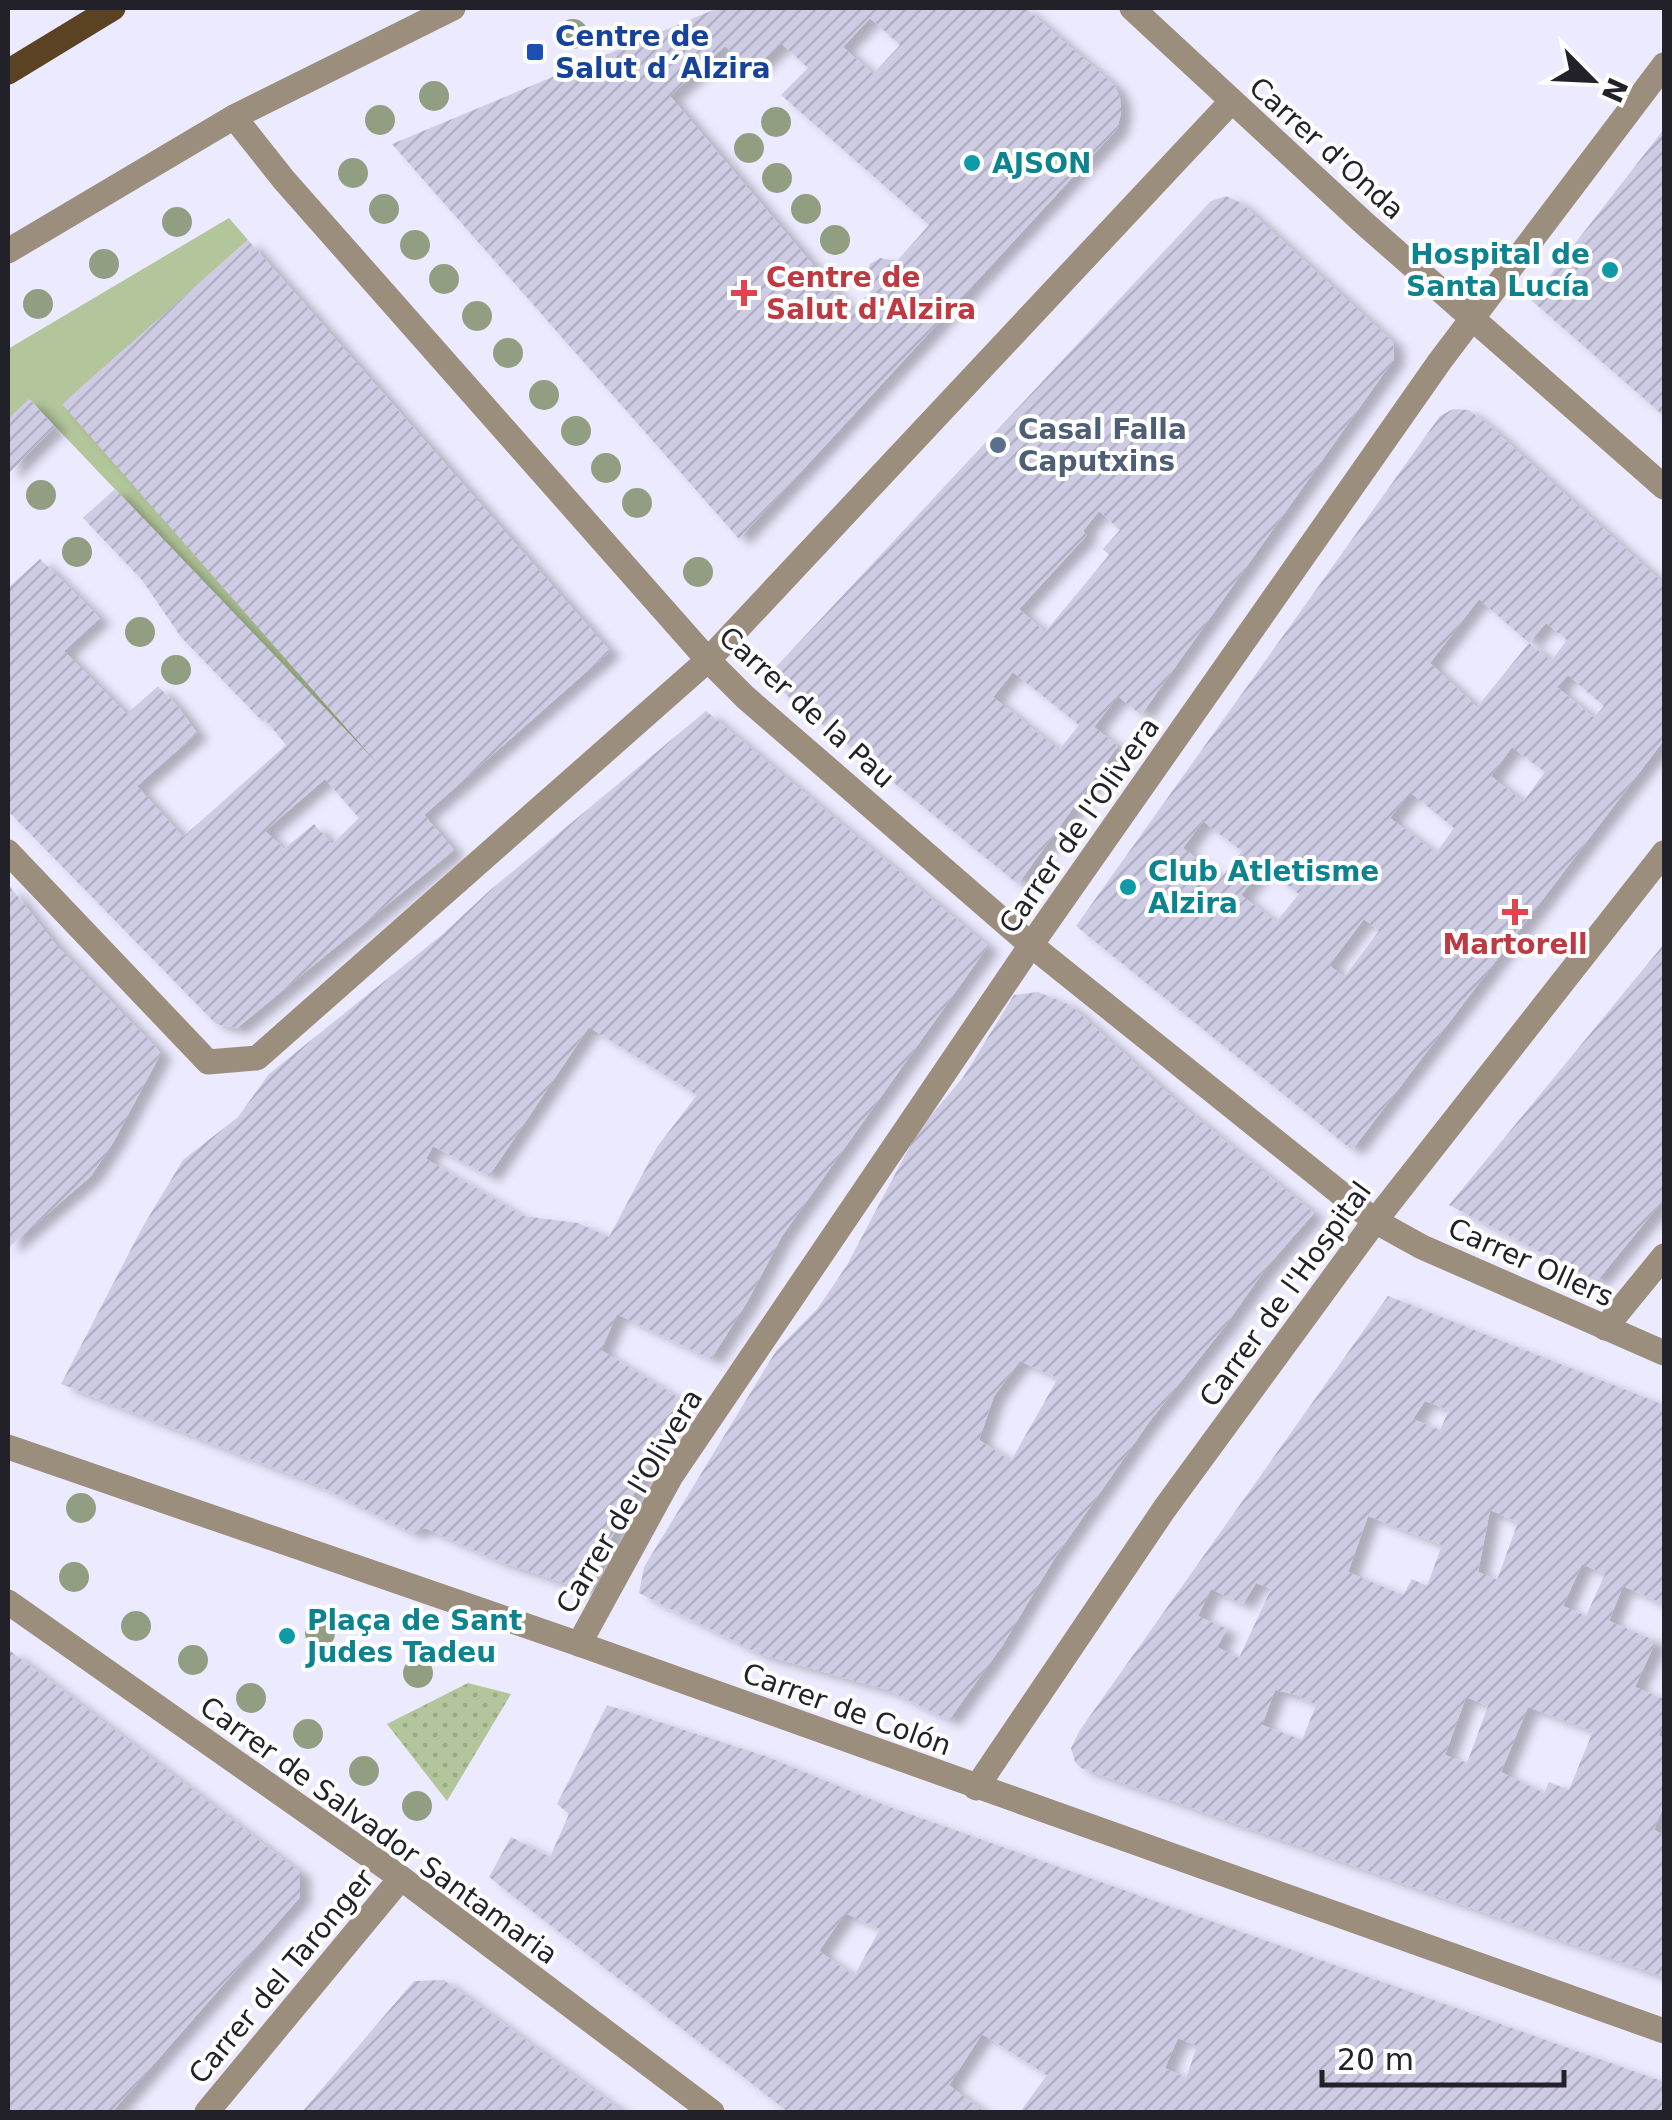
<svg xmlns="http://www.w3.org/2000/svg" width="1672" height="2120" font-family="'DejaVu Sans',sans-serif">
	<defs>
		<pattern id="park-dots" width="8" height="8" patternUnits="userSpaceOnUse" patternTransform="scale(2.5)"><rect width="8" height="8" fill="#b3c59a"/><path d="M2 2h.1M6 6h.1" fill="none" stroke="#9aa985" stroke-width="1.8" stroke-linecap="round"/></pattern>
		<pattern id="building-hatch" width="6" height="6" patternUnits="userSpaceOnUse" patternTransform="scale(2.5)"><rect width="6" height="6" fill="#cecce4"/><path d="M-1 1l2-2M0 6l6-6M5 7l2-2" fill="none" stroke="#b1afc4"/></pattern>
		<filter id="shadow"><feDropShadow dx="11" dy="6" stdDeviation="5" flood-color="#0004"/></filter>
	</defs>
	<rect width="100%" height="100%" fill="#eceafe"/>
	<!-- grass -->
	<path fill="#b3c59a" d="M 229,218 L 248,240 L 63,404 L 396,784 L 30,400 L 8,419 L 8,349 Z"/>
	<!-- park -->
	<path fill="url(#park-dots)" d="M 468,1683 L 511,1694 L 447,1801 L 387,1724 Z"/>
	<!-- building -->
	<g fill="url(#building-hatch)" fill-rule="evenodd" filter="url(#shadow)">
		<path d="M 718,8 L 1025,8 L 1114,85 L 1120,98 L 1121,113 L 1117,129 L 739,539 L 392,144 ZM 870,18 L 900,45 L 873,74 L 843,47 ZM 781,43 L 808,68 L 781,95 L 929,225 L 897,261 L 880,258 L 870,264 L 866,274 L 874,288 L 852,311 L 670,96 L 725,46 L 753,71 Z"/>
		<path d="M 1664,129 L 1664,416 L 1531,300 Z"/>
		<path d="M 1226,196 L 1241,203 L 1393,342 L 1394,359 L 1141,715 L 1118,696 L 1094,727 L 1118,746 L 1018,884 L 778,688 L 775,668 L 1211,201 ZM 1099,511 L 1120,530 L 1103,549 L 1109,555 L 1045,632 L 1019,609 L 1087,535 L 1083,531 ZM 1013,672 L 1079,725 L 1059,750 L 993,697 Z"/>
		<path d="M 248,240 L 610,651 L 424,815 L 454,850 L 237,1028 L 216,1024 L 8,811 L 8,588 L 40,559 L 100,618 L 64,651 L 127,714 L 158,686 L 178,707 L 197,733 L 137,786 L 183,837 L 286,745 L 265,719 L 263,722 L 181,637 L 142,580 L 83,518 L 115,489 L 380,766 L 62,404 ZM 325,779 L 359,818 L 332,844 L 314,824 L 284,849 L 265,831 Z"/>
		<path d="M 29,399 L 55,427 L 8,474 L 8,419 Z"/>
		<path d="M 1453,409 L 1469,410 L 1493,429 L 1664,584 L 1664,740 L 1352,1150 L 1076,926 L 1440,416 ZM 1479,599 L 1529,643 L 1546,623 L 1567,640 L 1551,661 L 1529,643 L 1477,707 L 1430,663 ZM 1568,675 L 1604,706 L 1594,718 L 1557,687 ZM 1512,747 L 1545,772 L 1523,802 L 1491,776 ZM 1410,792 L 1454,828 L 1436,853 L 1390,818 ZM 1203,821 L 1242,851 L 1221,878 L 1183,848 ZM 1264,867 L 1299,894 L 1276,922 L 1241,895 ZM 1364,919 L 1379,931 L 1344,977 L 1329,965 Z"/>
		<path d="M 706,711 L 988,946 L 782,1236 L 746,1304 L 711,1359 L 617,1314 L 601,1350 L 682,1400 L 585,1590 L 501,1562 L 425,1528 L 412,1533 L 318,1485 L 61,1384 L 142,1228 L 183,1160 L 238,1117 L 269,1074 L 443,934 L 488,892 ZM 589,1027 L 697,1095 L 657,1147 L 609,1237 L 578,1223 L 523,1216 L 426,1159 L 433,1146 L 489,1176 Z"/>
		<path d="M 8,884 L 57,946 L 161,1053 L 114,1141 L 91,1176 L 8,1248 Z"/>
		<path d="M 1664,944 L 1664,1199 L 1597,1281 L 1449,1205 Z"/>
		<path d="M 1038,992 L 1070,1005 L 1183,1107 L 1314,1213 L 1266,1268 L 1225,1326 L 1149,1422 L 1054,1559 L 1002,1646 L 949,1720 L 888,1690 L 760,1654 L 639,1593 L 644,1567 L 776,1351 L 818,1308 L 847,1265 L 919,1129 L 962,1079 L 1014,995 ZM 1020,1361 L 1058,1378 L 1011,1461 L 979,1440 L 994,1396 Z"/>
		<path d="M 1388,1296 L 1664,1405 L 1664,1604 L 1623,1586 L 1609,1621 L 1656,1641 L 1635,1687 L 1664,1699 L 1664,1723 L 1659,1736 L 1664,1738 L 1664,1805 L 1654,1830 L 1664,1835 L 1664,1977 L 1081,1768 L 1075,1762 L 1071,1748 L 1080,1730 ZM 1425,1401 L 1449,1410 L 1440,1430 L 1413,1419 ZM 1490,1510 L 1518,1522 L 1497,1580 L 1478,1572 ZM 1368,1516 L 1442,1545 L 1427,1586 L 1412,1579 L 1403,1595 L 1348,1572 ZM 1582,1564 L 1605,1574 L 1586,1616 L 1563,1606 ZM 1256,1583 L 1271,1589 L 1239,1658 L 1217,1647 L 1227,1629 L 1198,1616 L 1211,1589 L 1243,1604 ZM 1275,1690 L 1297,1695 L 1316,1705 L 1302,1740 L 1262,1725 ZM 1466,1697 L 1488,1706 L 1467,1763 L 1445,1755 ZM 1528,1707 L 1593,1731 L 1569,1790 L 1549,1782 L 1544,1793 L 1501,1772 Z"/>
		<path d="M 8,1649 L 300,1872 L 300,1897 L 112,2112 L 8,2112 Z"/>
		<path d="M 607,1705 L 768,1757 L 887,1806 L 1664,2082 L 1664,2112 L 1020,2112 L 1047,2075 L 982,2034 L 949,2085 L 984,2112 L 788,2112 L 489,1877 L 511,1837 L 550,1857 L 569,1814 L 557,1804 ZM 845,1913 L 880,1929 L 854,1976 L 819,1951 ZM 1178,2038 L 1197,2046 L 1186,2078 L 1165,2068 Z"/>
		<path d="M 444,1980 L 582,2082 L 623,2112 L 302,2112 L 414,1981 Z"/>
	</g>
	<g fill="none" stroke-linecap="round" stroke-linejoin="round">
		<!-- street -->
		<g stroke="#9c8e7d" stroke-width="25">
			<path d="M 1132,8 L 1365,224 L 1664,487"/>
			<path d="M 234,117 L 284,180 L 708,660 L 745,697 L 1031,945 L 1375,1221 L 1422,1247 L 1664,1353"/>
			<path d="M 8,251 L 234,117 L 453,8"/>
			<path d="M 8,852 L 208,1062 L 257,1058 L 708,660 L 1231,102"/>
			<path d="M 1605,1328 L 1664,1256"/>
			<path d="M 8,1447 L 579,1644 L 1664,2031"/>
			<path d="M 8,1602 L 401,1878 L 712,2112"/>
			<path d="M 579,1644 L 671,1476 L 1031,945 L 1440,361 L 1664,65"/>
			<path d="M 976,1788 L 1165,1508 L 1375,1221 L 1664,853"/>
			<path d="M 207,2112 L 401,1878"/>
		</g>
		<!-- primary -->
		<path stroke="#5a4223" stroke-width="25" d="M 8,72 L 113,8"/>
	</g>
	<!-- trees -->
	<g fill="#929e82">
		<circle cx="573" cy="34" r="15"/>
		<circle cx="434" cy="96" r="15"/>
		<circle cx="380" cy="120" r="15"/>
		<circle cx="776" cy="122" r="15"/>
		<circle cx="749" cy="148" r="15"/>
		<circle cx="353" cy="173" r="15"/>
		<circle cx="777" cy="178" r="15"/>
		<circle cx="384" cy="209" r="15"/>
		<circle cx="806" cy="209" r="15"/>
		<circle cx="177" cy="222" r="15"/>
		<circle cx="835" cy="240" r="15"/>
		<circle cx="415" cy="245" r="15"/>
		<circle cx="104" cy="264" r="15"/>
		<circle cx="444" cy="279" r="15"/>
		<circle cx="38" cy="304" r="15"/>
		<circle cx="477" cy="316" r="15"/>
		<circle cx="508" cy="353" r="15"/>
		<circle cx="544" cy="395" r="15"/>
		<circle cx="576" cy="431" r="15"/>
		<circle cx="606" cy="468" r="15"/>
		<circle cx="41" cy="495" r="15"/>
		<circle cx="637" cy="503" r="15"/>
		<circle cx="77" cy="552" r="15"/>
		<circle cx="698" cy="572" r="15"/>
		<circle cx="140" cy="632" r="15"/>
		<circle cx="176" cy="670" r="15"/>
		<circle cx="81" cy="1508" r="15"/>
		<circle cx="74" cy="1577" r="15"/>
		<circle cx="136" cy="1626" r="15"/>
		<circle cx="320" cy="1633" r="15"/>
		<circle cx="193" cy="1660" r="15"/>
		<circle cx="418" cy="1673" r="15"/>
		<circle cx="251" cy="1698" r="15"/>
		<circle cx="308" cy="1734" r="15"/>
		<circle cx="364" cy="1771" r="15"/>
		<circle cx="417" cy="1806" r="15"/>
	</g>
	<!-- markers -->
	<rect fill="#1a4fb4" stroke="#fff" stroke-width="4" x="525" y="42" width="20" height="20" rx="5"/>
	<g fill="#0f9aa8" stroke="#fff" stroke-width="4">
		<circle cx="972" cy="163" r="10"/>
		<circle cx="1610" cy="270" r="10"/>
		<circle cx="1128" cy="887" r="10"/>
		<circle cx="287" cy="1636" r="10"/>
	</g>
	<g fill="#e0444e" stroke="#fff" stroke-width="4">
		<path d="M739 278h10v10h10v10h-10v10h-10v-10h-10v-10h10z"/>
		<path d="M1510 897h10v10h10v10h-10v10h-10v-10h-10v-10h10z"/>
	</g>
	<circle fill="#5c6f8a" stroke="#fff" stroke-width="4" cx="998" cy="445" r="10"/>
	<g text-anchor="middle" stroke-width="8" stroke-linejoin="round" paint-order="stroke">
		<!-- transit labels -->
		<g font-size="28" font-weight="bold" fill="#164399" stroke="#fff" text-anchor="start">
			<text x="555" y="46">Centre de<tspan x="555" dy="32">Salut d´Alzira</tspan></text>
		</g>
		<!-- street labels -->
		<g font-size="28" fill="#22212a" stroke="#fff">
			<text transform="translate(1327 148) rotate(42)" y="10">Carrer d'Onda</text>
			<text transform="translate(807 707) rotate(42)" y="10">Carrer de la Pau</text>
			<text transform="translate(1079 825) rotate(-55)" y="10">Carrer de l'Olivera</text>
			<text transform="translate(1531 1262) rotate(24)" y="10">Carrer Ollers</text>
			<text transform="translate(1285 1294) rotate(-54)" y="10">Carrer de l'Hospital</text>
			<text transform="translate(629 1501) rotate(-59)" y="10">Carrer de l'Olivera</text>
			<text transform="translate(847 1709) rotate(20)" y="10">Carrer de Colón</text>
			<text transform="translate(379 1830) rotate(36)" y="10">Carrer de Salvador Santamaria</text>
			<text transform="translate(281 1976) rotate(-50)" y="10">Carrer del Taronger</text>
		</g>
		<!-- culture labels -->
		<g font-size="28" font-weight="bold" fill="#0d838f" stroke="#fff" text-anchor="start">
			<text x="992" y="173">AJSON</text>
			<text x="1590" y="264" text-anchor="end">Hospital de<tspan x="1590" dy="32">Santa Lucía</tspan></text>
			<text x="1148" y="881">Club Atletisme<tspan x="1148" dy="32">Alzira</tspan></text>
			<text x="307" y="1630">Plaça de Sant<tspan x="307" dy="32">Judes Tadeu</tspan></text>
		</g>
		<!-- health labels -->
		<g font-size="28" font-weight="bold" fill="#be3a42" stroke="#fff" text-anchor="start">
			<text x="766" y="287">Centre de<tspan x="766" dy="32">Salut d'Alzira</tspan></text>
			<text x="1515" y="954" text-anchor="middle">Martorell</text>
		</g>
		<!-- service labels -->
		<g font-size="28" font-weight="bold" fill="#4e5e75" stroke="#fff" text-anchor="start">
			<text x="1018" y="439">Casal Falla<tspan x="1018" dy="32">Caputxins</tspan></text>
		</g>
	</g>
	<!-- border -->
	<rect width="1672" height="2120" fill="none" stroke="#22212a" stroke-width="20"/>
	<!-- north arrow -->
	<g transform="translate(1592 80) rotate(114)" stroke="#ffffff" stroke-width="8" paint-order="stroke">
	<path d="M0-8L18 38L0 25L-18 38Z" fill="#22212a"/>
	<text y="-15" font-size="28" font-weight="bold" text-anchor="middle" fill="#22212a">N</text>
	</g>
	<!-- scale -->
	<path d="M1322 2070v15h242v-15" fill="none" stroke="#22212a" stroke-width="5"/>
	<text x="1337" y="2070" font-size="30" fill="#22212a" stroke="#ffffff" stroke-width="8" paint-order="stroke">20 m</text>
</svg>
